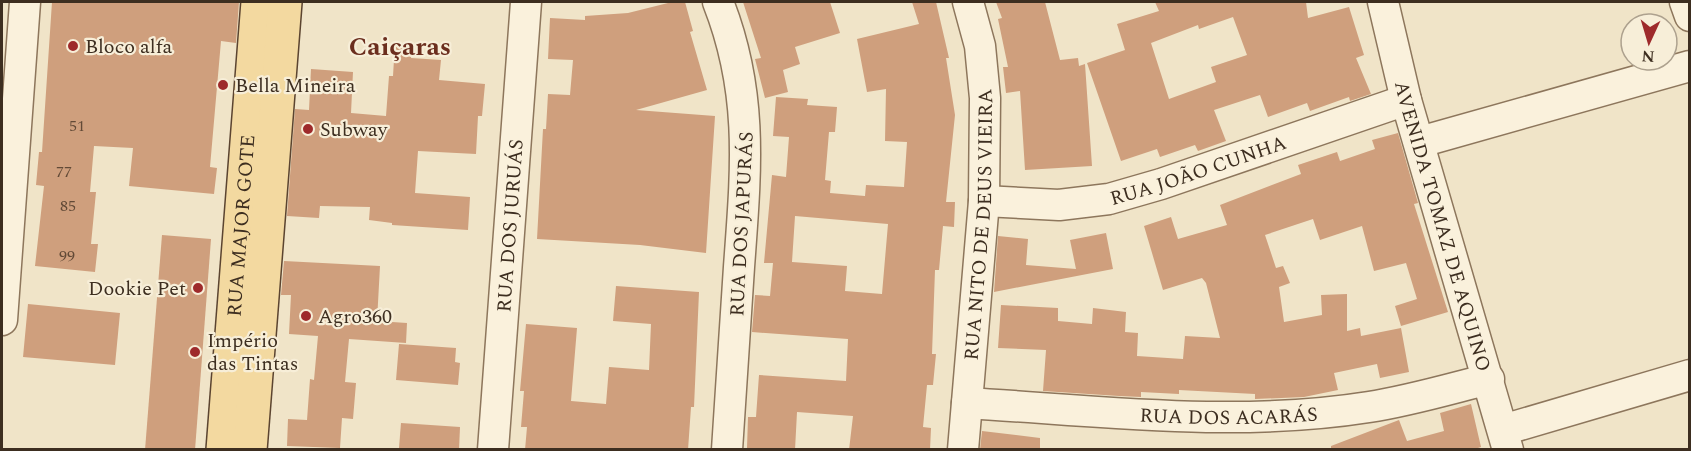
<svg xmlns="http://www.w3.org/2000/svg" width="1691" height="451" font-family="Spectral,serif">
	<rect width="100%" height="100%" fill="#f0e4c8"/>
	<!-- building -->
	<g fill="#cf9f7d" fill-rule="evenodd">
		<path d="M 52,2 L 239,2 L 236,43 L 221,41 L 210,167 L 217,168 L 214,194 L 129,186 L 133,148 L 94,146 L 90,192 L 96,192 L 91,244 L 98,244 L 95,272 L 35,266 L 44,186 L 36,185 L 39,152 L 42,152 Z"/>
		<path d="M 672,2 L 685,2 L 693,31 L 690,32 L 707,90 L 636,110 L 715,116 L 706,253 L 640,245 L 537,239 L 543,129 L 546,129 L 548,94 L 570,95 L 573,60 L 548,59 L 550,18 L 585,20 L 585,16 L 628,13 Z"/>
		<path d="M 743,2 L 830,2 L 840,33 L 795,47 L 800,64 L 783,70 L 788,92 L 765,98 L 755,59 L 761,58 Z"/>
		<path d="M 912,2 L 936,2 L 949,58 L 946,58 L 955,115 L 946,202 L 955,202 L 954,227 L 943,226 L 939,270 L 935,270 L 932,354 L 936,354 L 933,385 L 927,385 L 923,427 L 931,428 L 930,450 L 849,450 L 853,416 L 797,412 L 795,450 L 747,448 L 748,417 L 756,417 L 759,375 L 846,381 L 848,339 L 752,332 L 755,295 L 770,296 L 773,263 L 764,263 L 772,175 L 786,177 L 789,137 L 773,136 L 776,97 L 808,99 L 807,105 L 837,107 L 835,132 L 829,132 L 825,180 L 831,181 L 830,193 L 865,196 L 866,185 L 904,187 L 907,142 L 885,141 L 886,89 L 867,92 L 857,39 L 919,24 ZM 795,216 L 888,224 L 882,294 L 845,291 L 847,266 L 792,262 Z"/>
		<path d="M 996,2 L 1045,2 L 1060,60 L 1078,58 L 1079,66 L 1085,64 L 1092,166 L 1025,170 L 1020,91 L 1006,93 L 1003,67 L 1008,67 L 998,19 L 1002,18 Z"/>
		<path d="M 1155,2 L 1306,2 L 1308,18 L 1349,7 L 1364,55 L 1356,58 L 1371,94 L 1350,101 L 1349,97 L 1310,111 L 1307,103 L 1268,117 L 1260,95 L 1214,110 L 1226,141 L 1198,151 L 1195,145 L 1160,157 L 1157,149 L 1121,161 L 1087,63 L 1125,50 L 1117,24 L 1159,11 ZM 1233,17 L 1247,55 L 1211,67 L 1216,82 L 1169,99 L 1151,43 L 1198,25 L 1199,29 Z"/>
		<path d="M 395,43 L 412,44 L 411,58 L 441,60 L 439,80 L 485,84 L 482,116 L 478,116 L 476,154 L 418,151 L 415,193 L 470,197 L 468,230 L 392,225 L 392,223 L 369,220 L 370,207 L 320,206 L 319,218 L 287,216 L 295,109 L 309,110 L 311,69 L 353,72 L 351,113 L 386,116 L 389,76 L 393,76 Z"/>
		<path d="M 1398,133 L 1418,203 L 1414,204 L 1448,312 L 1401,326 L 1395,306 L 1417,299 L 1406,263 L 1374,271 L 1362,226 L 1320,240 L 1313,219 L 1265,235 L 1276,268 L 1283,266 L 1290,283 L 1279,287 L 1284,322 L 1322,315 L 1321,295 L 1347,294 L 1347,331 L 1360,328 L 1361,336 L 1401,328 L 1409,372 L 1380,378 L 1377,364 L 1334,373 L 1338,390 L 1304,397 L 1255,399 L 1255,394 L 1179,390 L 1179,394 L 1141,392 L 1141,397 L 1119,396 L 1043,391 L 1046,350 L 998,348 L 1001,305 L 1058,308 L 1058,321 L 1092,324 L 1093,308 L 1126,312 L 1125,332 L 1138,333 L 1137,356 L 1183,359 L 1185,336 L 1220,338 L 1206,283 L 1202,278 L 1163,290 L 1144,226 L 1171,217 L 1178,239 L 1227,225 L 1220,205 L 1301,174 L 1298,165 L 1337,152 L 1340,161 L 1375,149 L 1372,140 Z"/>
		<path d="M 1106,233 L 1113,269 L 994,292 L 998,236 L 1028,239 L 1026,265 L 1076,269 L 1070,240 Z"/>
		<path d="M 162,235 L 211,239 L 195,450 L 145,450 Z"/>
		<path d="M 284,261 L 380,266 L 377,321 L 407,323 L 406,343 L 349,339 L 345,382 L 356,383 L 353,419 L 342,418 L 340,448 L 287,446 L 288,419 L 307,420 L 310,379 L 314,380 L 318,336 L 289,334 L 291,295 L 281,295 Z"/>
		<path d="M 616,286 L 699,292 L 694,407 L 691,407 L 688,450 L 525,450 L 527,427 L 521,427 L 524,391 L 520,391 L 526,324 L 577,328 L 571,401 L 606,404 L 609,367 L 649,370 L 651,324 L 613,321 Z"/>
		<path d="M 28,304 L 120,313 L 115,365 L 23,357 Z"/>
		<path d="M 399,344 L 456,348 L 455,362 L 460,363 L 458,385 L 396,380 Z"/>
		<path d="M 1471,404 L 1481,447 L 1472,450 L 1331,450 L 1331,446 L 1399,420 L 1407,441 L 1444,431 L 1440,413 Z"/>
		<path d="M 401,423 L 460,427 L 459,450 L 399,448 Z"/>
		<path d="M 982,431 L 1040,438 L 1040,450 L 980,450 Z"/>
	</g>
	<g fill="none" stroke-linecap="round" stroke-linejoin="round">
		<defs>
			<g id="minor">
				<path d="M 718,2 C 754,93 746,171 739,267 C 735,328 731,389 727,450"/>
				<path id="s1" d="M 1383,2 L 1406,100 L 1508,450"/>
				<path d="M 1685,2 L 1690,16"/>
				<path d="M 1420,142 L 1690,66"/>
				<path id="s2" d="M 984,201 L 1059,205 L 1109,199 L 1161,184 L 1406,100"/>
				<path d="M 2,320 L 25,2"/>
				<path id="s3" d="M 967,403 C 1100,411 1237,428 1369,407 C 1409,401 1449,389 1489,379"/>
				<path d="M 1503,430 L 1690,375"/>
				<path id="s4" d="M 493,450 L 526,2"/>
				<path id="s5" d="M 963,450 L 984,201 L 985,98 L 980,46 L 968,2"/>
			</g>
			<g id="major">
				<path id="s6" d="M 223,450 L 258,2"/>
				<path d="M 250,450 L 285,2"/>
			</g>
		</defs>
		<!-- minor casing -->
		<use href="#minor" stroke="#8d765c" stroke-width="33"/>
		<!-- major casing -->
		<use href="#major" stroke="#5b4430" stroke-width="36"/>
		<!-- minor -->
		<use href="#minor" stroke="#faf1dc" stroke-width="30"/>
		<!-- major -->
		<use href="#major" stroke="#f3d9a0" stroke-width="33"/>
	</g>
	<!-- markers -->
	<g fill="#9e2a2b" stroke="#f7eed8" stroke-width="2">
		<circle cx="73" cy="46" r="6"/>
		<circle cx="223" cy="85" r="6"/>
		<circle cx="308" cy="129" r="6"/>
		<circle cx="198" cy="288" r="6"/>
		<circle cx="306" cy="316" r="6"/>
		<circle cx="195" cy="352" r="6"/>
	</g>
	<g text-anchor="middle" stroke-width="4.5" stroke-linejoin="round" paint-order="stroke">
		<!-- number labels -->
		<g font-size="16" fill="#624a37">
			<text x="77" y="131">51</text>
			<text x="64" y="177">77</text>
			<text x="68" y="211">85</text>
			<text x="67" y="261">99</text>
		</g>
		<!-- poi labels -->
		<g font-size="20" fill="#3d2e20" stroke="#f7eed8" text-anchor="start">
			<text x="85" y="53">Bloco alfa</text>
			<text x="235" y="92">Bella Mineira</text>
			<text x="320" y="136">Subway</text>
			<text x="186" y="295" text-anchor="end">Dookie Pet</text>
			<text x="318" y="323">Agro360</text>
			<text x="207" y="347">Império<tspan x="207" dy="23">das Tintas</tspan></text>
		</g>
		<!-- street labels -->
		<g font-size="20" fill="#3d2e20" stroke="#f7eed8">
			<text dy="7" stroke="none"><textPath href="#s2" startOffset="219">RUA JOÃO CUNHA</textPath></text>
			<text transform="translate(741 224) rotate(-87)" y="7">RUA DOS JAPURÁS</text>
			<text dy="7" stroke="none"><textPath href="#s4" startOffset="225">RUA DOS JURUÁS</textPath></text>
			<text dy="7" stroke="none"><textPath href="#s5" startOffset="226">RUA NITO DE DEUS VIEIRA</textPath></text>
			<text dy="7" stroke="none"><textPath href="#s6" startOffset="225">RUA MAJOR GOTE</textPath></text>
			<text dy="7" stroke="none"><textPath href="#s1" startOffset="232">AVENIDA TOMAZ DE AQUINO</textPath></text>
			<text dy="7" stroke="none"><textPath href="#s3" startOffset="262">RUA DOS ACARÁS</textPath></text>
		</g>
		<!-- district labels -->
		<g font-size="26" font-weight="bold" fill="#6b2e1e" stroke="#f7eed8">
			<text x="400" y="55">Caiçaras</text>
		</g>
	</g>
	<!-- border -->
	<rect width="1691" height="451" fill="none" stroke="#3d2e20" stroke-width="6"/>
	<!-- north arrow -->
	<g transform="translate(1649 42) rotate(184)"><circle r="28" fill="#f7eed8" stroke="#ada18e" stroke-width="1.5"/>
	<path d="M0-4.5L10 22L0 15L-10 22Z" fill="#9e2a2b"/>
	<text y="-9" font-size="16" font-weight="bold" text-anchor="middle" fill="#3d2e20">N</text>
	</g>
</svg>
